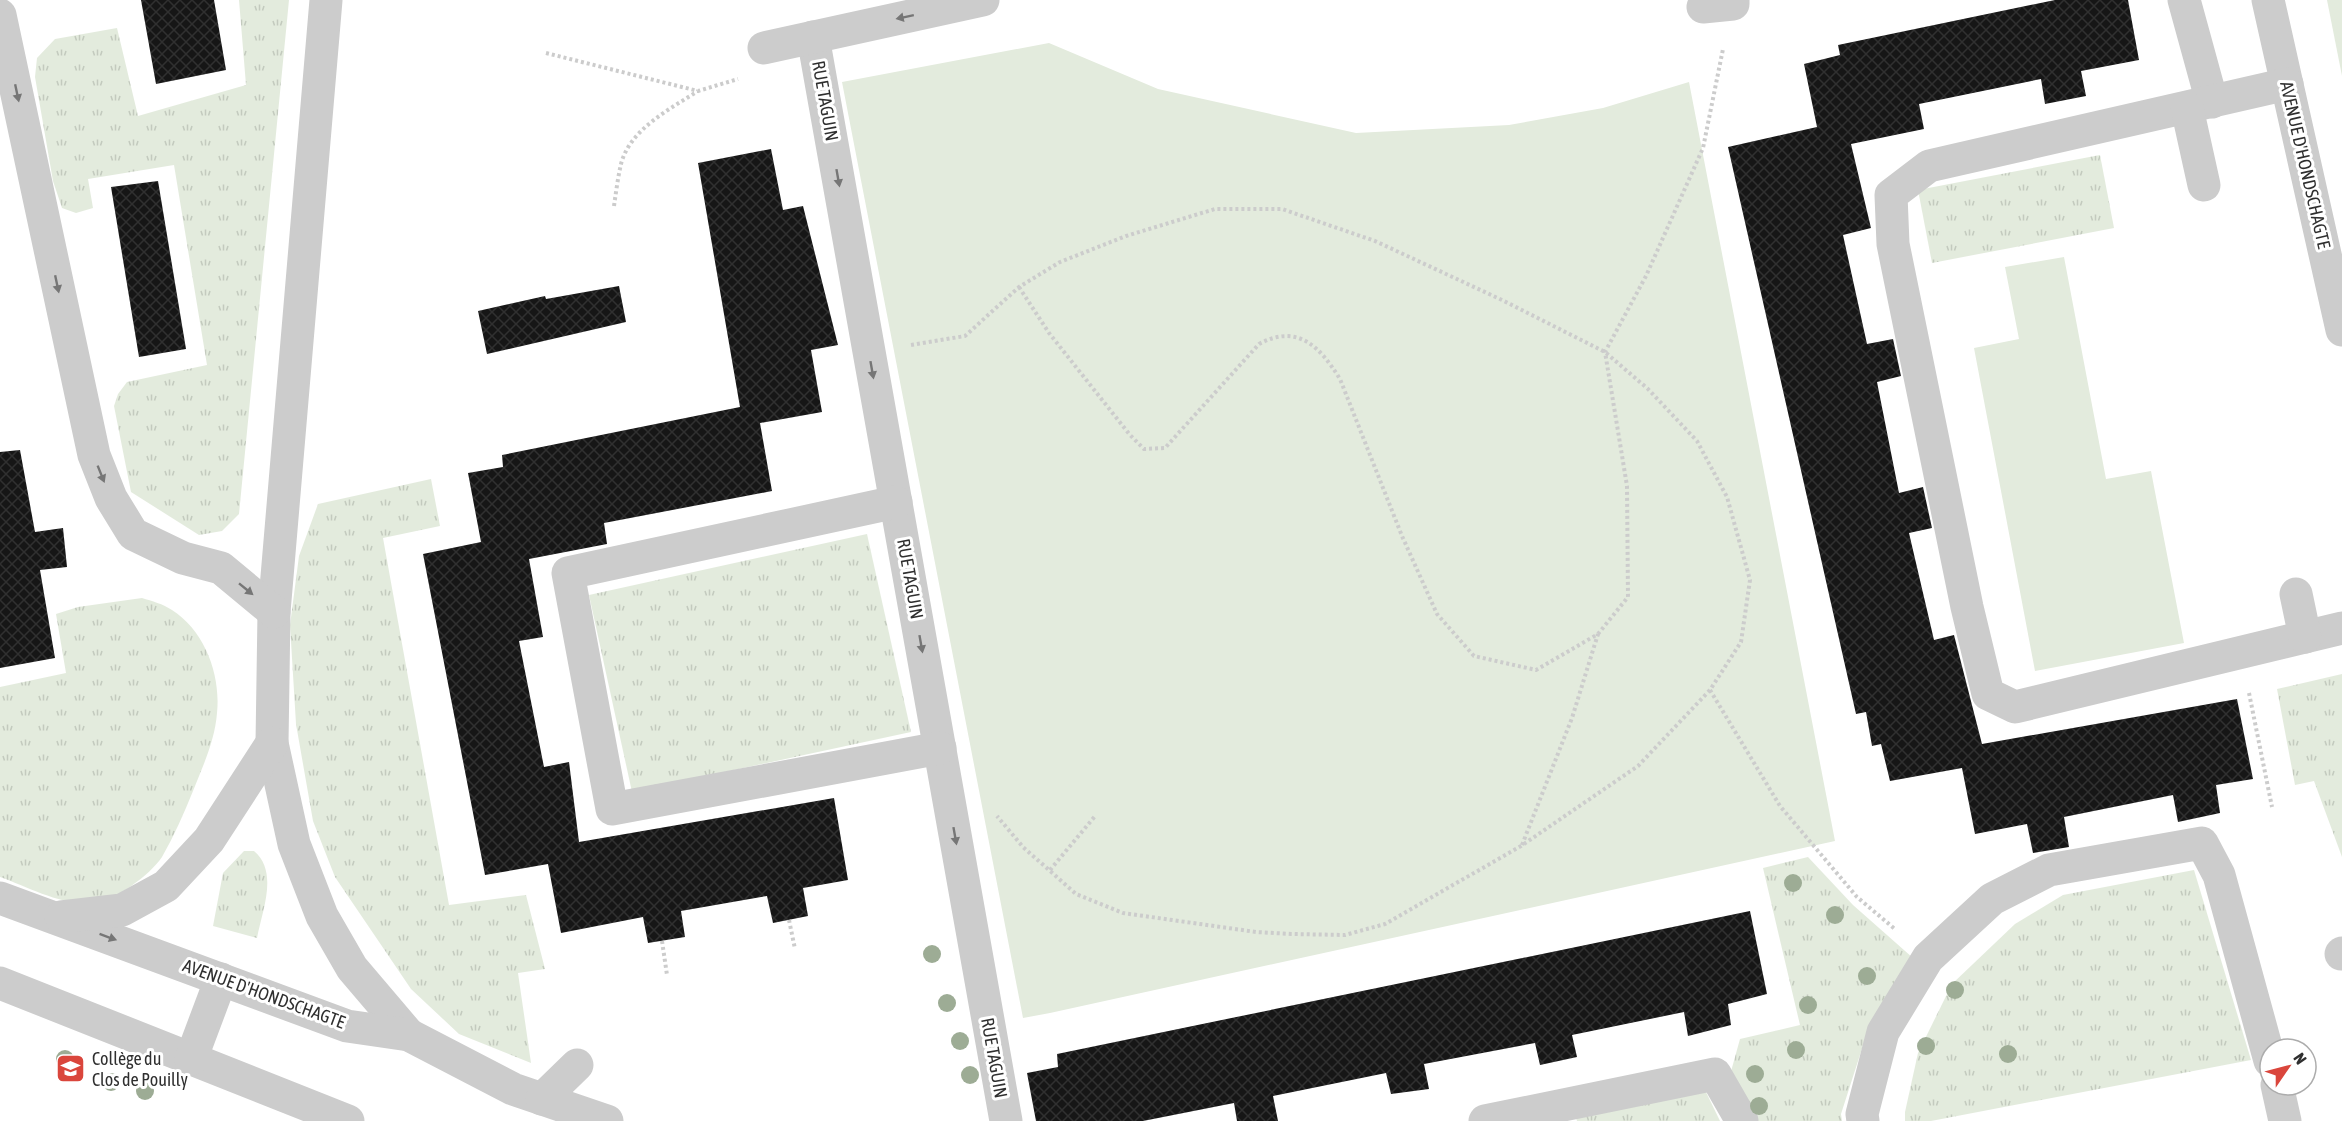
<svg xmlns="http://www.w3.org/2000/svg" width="2342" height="1121" font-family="'Asap Condensed',sans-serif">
	<defs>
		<pattern id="grass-tufts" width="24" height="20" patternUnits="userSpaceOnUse" patternTransform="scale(1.5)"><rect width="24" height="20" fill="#e3ebdd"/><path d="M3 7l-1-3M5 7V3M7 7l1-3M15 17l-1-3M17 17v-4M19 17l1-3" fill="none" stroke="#c3cabe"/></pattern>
		<pattern id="building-cross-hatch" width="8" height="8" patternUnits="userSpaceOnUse" patternTransform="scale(1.5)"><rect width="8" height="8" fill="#161616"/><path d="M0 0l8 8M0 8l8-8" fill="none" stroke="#303030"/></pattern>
	</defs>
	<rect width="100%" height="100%" fill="#fff"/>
	<!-- grass -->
	<g fill="url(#grass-tufts)">
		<path d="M 239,0 L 289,0 L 239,514 L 222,531 L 199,535 L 131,492 L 114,406 L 118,394 L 127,382 L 207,365 L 174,165 L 88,179 L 93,208 L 76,213 L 62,208 L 53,181 L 35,77 L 37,58 L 55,39 L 117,28 L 138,116 L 246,85 Z"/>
		<path d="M 2100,155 L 2114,228 L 1932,263 L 1918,190 Z"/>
		<path d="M 431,479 L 440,526 L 383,538 L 449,905 L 526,895 L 545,969 L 518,973 L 531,1063 L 459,1034 L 411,989 L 335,877 L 313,821 L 296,724 L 290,625 L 299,556 L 318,504 Z"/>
		<path d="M 867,534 L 911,732 L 632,792 L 589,595 Z"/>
		<path d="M 142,598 C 152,601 163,604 172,610 C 205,631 221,675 217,713 C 215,740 203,766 193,791 C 184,813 174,836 162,857 C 150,875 114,902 91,903 C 60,905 28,887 0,877 L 0,687 L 66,673 L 56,614 L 78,607 Z"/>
		<path d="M 2342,674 L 2342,857 L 2314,781 L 2295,785 L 2277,689 Z"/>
		<path d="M 244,851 L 254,851 C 279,872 262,911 257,938 L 213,926 L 223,873 Z"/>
		<path d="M 1808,857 L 1853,905 L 1913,958 L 1867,1033 L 1841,1114 L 1842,1121 L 1755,1121 L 1730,1075 L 1740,1039 L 1800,1025 L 1763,868 Z"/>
		<path d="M 2194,870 L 2251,1060 L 1931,1121 L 1905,1121 L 1905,1112 L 1918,1053 L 1952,984 L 2015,924 L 2063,895 Z"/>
		<path d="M 1705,1090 L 1720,1121 L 1577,1121 L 1574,1112 Z"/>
	</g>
	<!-- green -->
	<g fill="#e3ebdd">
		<path d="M 2327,0 L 2342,0 L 2342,76 Z"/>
		<path d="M 1049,43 L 1158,89 L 1356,133 L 1509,125 L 1603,108 L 1689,82 L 1835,841 L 1050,1013 L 1023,1018 L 842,82 Z"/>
		<path d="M 2064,257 L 2106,479 L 2151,471 L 2184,643 L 2035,671 L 1974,348 L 2019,339 L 2005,267 Z"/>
	</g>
	<!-- building -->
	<g fill="url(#building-cross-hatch)">
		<path d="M 141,0 L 214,0 L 226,70 L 156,84 Z"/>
		<path d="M 2055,0 L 2128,0 L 2139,60 L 2081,71 L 2086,96 L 2045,104 L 2041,79 L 1919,104 L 1924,129 L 1851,144 L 1871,228 L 1843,235 L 1867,344 L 1893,339 L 1901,376 L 1877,382 L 1899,493 L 1923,487 L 1932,528 L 1909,533 L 1934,640 L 1954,635 L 1982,744 L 2237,699 L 2253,779 L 2216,785 L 2220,813 L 2178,822 L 2173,795 L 2064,817 L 2069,847 L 2033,853 L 2027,824 L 1975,834 L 1962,768 L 1890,781 L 1881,744 L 1872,746 L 1866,712 L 1856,714 L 1728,147 L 1817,127 L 1804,64 L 1840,55 L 1838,45 Z"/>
		<path d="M 771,149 L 783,210 L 803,206 L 838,345 L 811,350 L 822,412 L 760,423 L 772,491 L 604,523 L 607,544 L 529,559 L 543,637 L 519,641 L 544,767 L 569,762 L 579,842 L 834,798 L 848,880 L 803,888 L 808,916 L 773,923 L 767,896 L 681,911 L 685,937 L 648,943 L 643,917 L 561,933 L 548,864 L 485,875 L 423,554 L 481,542 L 468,473 L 503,467 L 502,455 L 740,407 L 698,163 Z"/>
		<path d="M 158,181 L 186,349 L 139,357 L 111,187 Z"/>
		<path d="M 619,286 L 626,322 L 487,354 L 478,311 L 545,296 L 546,299 Z"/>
		<path d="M 20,450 L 35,532 L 63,528 L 67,567 L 40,570 L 55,658 L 0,668 L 0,452 Z"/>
		<path d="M 1750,911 L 1767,994 L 1728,1004 L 1731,1025 L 1688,1036 L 1684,1012 L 1572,1035 L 1577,1057 L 1540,1065 L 1535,1043 L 1424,1064 L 1429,1089 L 1391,1094 L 1386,1073 L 1273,1096 L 1278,1121 L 1237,1121 L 1234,1103 L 1143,1121 L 1036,1121 L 1027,1073 L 1058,1067 L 1057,1054 Z"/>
	</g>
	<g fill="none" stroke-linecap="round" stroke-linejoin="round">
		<!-- path -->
		<g stroke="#ccc" stroke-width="4" stroke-dasharray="3 3" stroke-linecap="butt">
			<path d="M 546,53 L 698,91 L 738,79"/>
			<path d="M 614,206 C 616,192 618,177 621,164 C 630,129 670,109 698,91"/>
			<path d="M 1019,287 L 1049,333 L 1130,435 L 1144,449 L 1165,448 L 1259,344 C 1298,323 1320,347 1340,379 L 1402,536 L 1437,614 L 1474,656 L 1536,670 L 1598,634 L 1628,597 L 1627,486 L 1605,352 L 1646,276 L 1703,148 L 1723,49"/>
			<path d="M 911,345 L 965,336 L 1019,287 L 1060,262 L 1126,236 L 1215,209 L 1282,209 L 1375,241 L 1502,300 L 1605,352 L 1648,389 L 1697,441 L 1727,497 L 1750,580 L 1741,642 L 1710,690 L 1638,766 L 1521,846 L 1385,924 L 1345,935 L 1291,934 L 1256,932 L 1123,913 L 1076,894 L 1023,847 L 997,816"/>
			<path d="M 1710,690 L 1780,806 L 1857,897 L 1896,930"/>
			<path d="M 2249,693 L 2272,807"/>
			<path d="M 1522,845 L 1572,718 L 1598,634"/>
			<path d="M 1050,870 L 1096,815"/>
			<path d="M 789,920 L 795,949"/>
			<path d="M 662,941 L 667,975"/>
		</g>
		<!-- minor -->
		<g stroke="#ccc" stroke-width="33">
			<path d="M 326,0 L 274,612 L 272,743 L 294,844 L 322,916 L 352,968 L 409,1035"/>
			<path d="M 2184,0 L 2212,102"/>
			<path d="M 2268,0 L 2342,330"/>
			<path d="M 1703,7 L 1733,4 L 1733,0"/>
			<path d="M 0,15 L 94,455 L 111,498 L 133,534 L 183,558 L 221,568 L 274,612"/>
			<path d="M 813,37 L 1006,1121"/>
			<path d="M 764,48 L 983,0"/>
			<path d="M 2287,84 L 1929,166 L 1891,195 L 1893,244 L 1967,607 L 1988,694 L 2015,707 L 2342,628"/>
			<path d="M 2187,108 L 2204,185"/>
			<path d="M 896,502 L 568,573 L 612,809 L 940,748"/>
			<path d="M 2296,594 L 2305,637"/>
			<path d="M 0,898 L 347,1026 L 409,1035 L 513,1089 L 607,1121"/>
			<path d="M 61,917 L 122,910 L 166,886 L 209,840 L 272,743"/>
			<path d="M 2341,954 L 2342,953"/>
			<path d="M 0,983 L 348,1121"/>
			<path d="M 191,1059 L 221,979"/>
			<path d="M 2277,1085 L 2285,1121"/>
			<path d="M 542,1099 L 577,1065"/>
			<path d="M 1485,1121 L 1715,1074 L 1742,1121"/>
			<path d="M 1863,1121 L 1862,1114 L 1883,1032 L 1928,958 L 1992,899 L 2049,870 L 2202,843 L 2219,875 L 2270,1061"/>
		</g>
	</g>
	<!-- trees -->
	<g fill="#9dac95">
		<circle cx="1793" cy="883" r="9"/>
		<circle cx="1835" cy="915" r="9"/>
		<circle cx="932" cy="954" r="9"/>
		<circle cx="1867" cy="976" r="9"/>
		<circle cx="1955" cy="990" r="9"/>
		<circle cx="947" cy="1003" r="9"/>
		<circle cx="1808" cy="1005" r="9"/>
		<circle cx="960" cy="1041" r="9"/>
		<circle cx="1926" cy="1046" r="9"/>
		<circle cx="1796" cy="1050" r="9"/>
		<circle cx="2008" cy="1054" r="9"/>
		<circle cx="65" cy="1059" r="9"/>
		<circle cx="1755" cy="1074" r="9"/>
		<circle cx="970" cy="1075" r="9"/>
		<circle cx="111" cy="1082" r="9"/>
		<circle cx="145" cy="1091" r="9"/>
		<circle cx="1759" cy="1106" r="9"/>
	</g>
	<!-- one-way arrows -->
	<defs><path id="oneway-solid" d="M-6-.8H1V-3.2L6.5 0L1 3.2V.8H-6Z" transform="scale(1.5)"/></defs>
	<g fill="#767676">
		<use href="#oneway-solid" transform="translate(905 17) rotate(168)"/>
		<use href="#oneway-solid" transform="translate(17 93) rotate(78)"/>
		<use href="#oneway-solid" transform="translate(838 178) rotate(80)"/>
		<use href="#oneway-solid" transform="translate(57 284) rotate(78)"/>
		<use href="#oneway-solid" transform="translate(872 370) rotate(80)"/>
		<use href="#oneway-solid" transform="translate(101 474) rotate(68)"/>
		<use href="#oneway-solid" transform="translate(246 589) rotate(39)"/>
		<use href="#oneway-solid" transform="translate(921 644) rotate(80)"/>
		<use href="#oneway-solid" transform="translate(955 836) rotate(80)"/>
		<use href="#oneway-solid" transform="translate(108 937) rotate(20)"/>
	</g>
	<!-- icons -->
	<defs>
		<symbol id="school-square" viewBox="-11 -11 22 22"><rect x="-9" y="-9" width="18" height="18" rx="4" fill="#da463c" stroke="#fff"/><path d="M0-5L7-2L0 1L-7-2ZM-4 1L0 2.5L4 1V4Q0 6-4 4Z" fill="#fff"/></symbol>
	</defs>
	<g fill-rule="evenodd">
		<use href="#school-square" x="54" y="1052" width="33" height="33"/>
	</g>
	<g text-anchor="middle" stroke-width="6" stroke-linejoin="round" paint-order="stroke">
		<!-- street labels -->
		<g font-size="18" fill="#2f2f2f" stroke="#fff">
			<text transform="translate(825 101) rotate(80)" y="6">RUE TAGUIN</text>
			<text transform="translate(2305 165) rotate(77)" y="6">AVENUE D'HONDSCHAGTE</text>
			<text transform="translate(910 579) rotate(80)" y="6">RUE TAGUIN</text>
			<text transform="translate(264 994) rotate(20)" y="6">AVENUE D'HONDSCHAGTE</text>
			<text transform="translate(994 1058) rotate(80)" y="6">RUE TAGUIN</text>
		</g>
		<!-- poi labels -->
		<g font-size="18" fill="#2f2f2f" stroke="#fff" text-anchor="start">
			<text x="92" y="1065">Collège du<tspan x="92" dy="21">Clos de Pouilly</tspan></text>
		</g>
	</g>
	<!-- north arrow -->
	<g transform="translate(2288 1067) rotate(55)"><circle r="28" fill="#ffffff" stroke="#acacac" stroke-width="1.5"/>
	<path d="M0-4.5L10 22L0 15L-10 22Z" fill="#da463c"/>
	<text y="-9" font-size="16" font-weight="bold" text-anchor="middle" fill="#2f2f2f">N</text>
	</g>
</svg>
